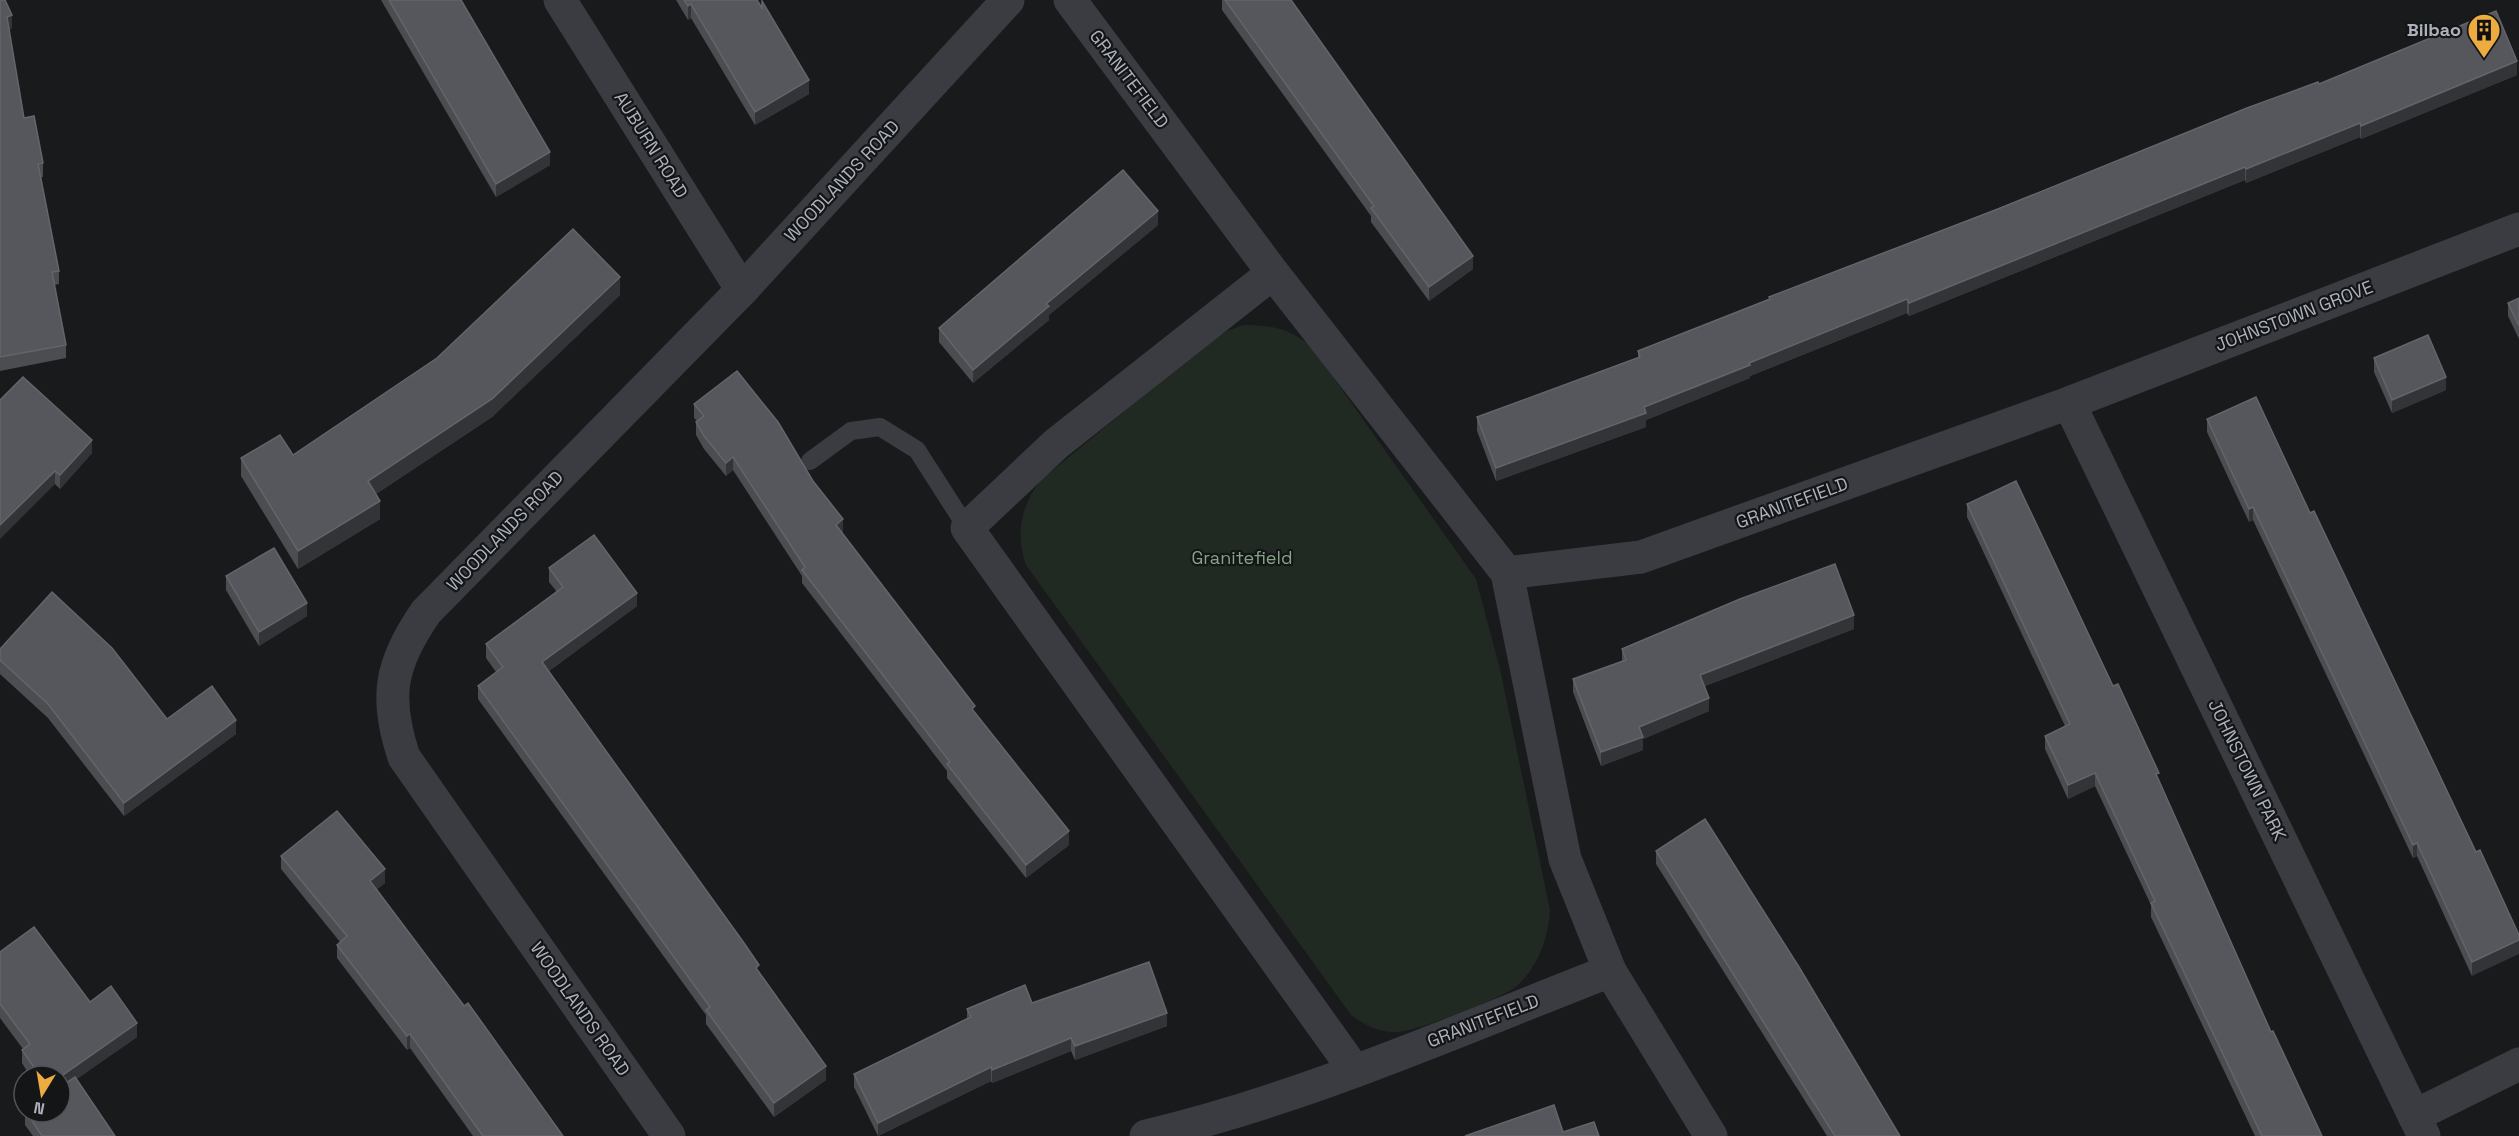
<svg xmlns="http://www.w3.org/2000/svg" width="2519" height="1136" font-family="'Space Grotesk',sans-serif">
	<rect width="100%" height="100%" fill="#191a1c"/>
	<!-- green -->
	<path fill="#212a22" d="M 1243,325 C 1272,325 1294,329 1314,350 L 1476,579 L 1500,669 L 1550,910 C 1548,938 1539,965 1518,985 C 1506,997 1415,1032 1397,1032 C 1379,1033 1365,1025 1351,1015 L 1026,565 C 1015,535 1021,505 1041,480 L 1210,341 L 1227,331 Z"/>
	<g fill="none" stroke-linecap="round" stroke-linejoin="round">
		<!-- lane -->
		<path stroke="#3b3c41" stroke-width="18" d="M 810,461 L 851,431 L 880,427 L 917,450 L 967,528"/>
		<!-- street -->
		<g stroke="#3b3c41" stroke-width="33">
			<path d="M 560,0 L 742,290"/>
			<path d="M 1070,0 L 1273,273 L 1507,573 L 1565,859 L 1610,971 L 1711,1136"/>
			<path d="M 1273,273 L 1056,444 L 967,528 L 1355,1071"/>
			<path d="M 2069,403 L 2424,1136"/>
			<path d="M 1507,573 L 1641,557 L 2069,403 L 2519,229"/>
			<path d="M 2414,1116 L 2519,1064"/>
			<path d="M 669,1136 L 404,757 C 384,697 390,664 426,612 L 742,290 L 1008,0"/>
			<path d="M 1146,1136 C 1306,1098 1458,1030 1610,971"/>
		</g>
	</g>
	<!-- wall -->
	<g fill="#4b4d51">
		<path d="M 0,0 L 12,28 L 9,30 L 24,118 L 43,163 L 43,177 L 41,177 L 59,271 L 59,284 L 54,285 L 66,345 L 66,358 L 0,371 Z"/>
		<path d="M 381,0 L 461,0 L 550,165 L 496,197 Z"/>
		<path d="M 676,0 L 757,0 L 809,94 L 755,125 L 691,18 L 688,20 Z"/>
		<path d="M 1222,0 L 1291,0 L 1473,269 L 1429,301 L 1371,222 L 1371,216 L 1222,10 Z"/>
		<path d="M 2517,75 L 2361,139 L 2360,137 L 2246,183 L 2245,180 L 1909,316 L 1907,313 L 1750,376 L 1750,378 L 1646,420 L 1646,427 L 1496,481 L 1477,431 L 1477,417 L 1638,358 L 1638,351 L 1769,299 L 1769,297 L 2319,84 Z"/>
		<path d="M 1158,225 L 1049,315 L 1049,320 L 973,383 L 939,342 L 939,328 Z"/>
		<path d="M 620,295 L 492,417 L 376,494 L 380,519 L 298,569 L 241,476 L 241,458 L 293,455 Z"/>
		<path d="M 2519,298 L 2519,339 L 2508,316 L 2508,303 Z"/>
		<path d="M 2374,358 L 2446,390 L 2392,413 L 2374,372 Z"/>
		<path d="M 0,400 L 92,453 L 60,489 L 55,484 Z"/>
		<path d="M 694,404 L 843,533 L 842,534 L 975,714 L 1069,845 L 1026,878 L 947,778 L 947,771 L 802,583 L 802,576 L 733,470 L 726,476 L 704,449 L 696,435 L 696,422 L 697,421 L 694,418 Z"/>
		<path d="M 2207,419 L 2310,513 L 2476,852 L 2472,976 L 2417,856 L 2413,858 L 2253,520 L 2249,522 L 2207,432 Z"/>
		<path d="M 1967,504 L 2159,782 L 2271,1032 L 2322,1136 L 2255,1136 L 2151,917 L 2151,905 L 2095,786 L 2068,799 L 2045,749 L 2045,736 L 2065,726 L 1967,517 Z"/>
		<path d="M 549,568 L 637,606 L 549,671 L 759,972 L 826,1080 L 774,1117 L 706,1024 L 706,1015 L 478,699 L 478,686 L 496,672 L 486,658 L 486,644 L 557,592 L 549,582 Z"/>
		<path d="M 226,576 L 307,616 L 259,646 L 226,590 Z"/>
		<path d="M 1854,629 L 1705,686 L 1709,711 L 1643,739 L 1643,750 L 1601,766 L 1573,692 L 1573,679 L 1622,661 L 1622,649 Z"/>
		<path d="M 0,649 L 167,719 L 236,734 L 124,816 L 48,718 L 0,674 Z"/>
		<path d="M 1656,851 L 1900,1136 L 1827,1136 L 1656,864 Z"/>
		<path d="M 281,856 L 385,883 L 377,889 L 563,1136 L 473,1136 L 410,1048 L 407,1050 L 337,958 L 337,945 L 340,942 L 281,869 Z"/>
		<path d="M 0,952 L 90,1002 L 137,1037 L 76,1079 L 115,1136 L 33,1136 L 25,1125 L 25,1112 L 60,1112 L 60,1076 L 30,1076 L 22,1063 L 22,1050 L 23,1049 L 0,1018 Z"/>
		<path d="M 1032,1003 L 1167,1026 L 1075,1060 L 1071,1051 L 992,1083 L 991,1081 L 878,1136 L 854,1087 L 854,1074 L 967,1018 L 967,1009 Z"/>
	</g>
	<!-- shaded-wall -->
	<g fill="#333437">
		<path d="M 691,4 L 691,18 L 688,20 L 688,6 Z"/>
		<path d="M 12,15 L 12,28 L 7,31 L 7,17 Z"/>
		<path d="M 2517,61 L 2517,75 L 2361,139 L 2361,126 Z"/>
		<path d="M 809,80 L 809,94 L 755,125 L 755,112 Z"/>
		<path d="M 2360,123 L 2360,137 L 2246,183 L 2246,169 Z"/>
		<path d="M 550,152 L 550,165 L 496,197 L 496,184 Z"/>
		<path d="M 2245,167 L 2245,180 L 1909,316 L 1909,303 Z"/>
		<path d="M 1158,211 L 1158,225 L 1049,315 L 1049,320 L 973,383 L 973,370 L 1046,304 Z"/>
		<path d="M 1473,256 L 1473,269 L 1429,301 L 1429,287 Z"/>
		<path d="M 620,277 L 620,295 L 492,417 L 368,499 L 368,481 Z"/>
		<path d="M 1907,299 L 1907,313 L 1750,376 L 1750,378 L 1646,420 L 1646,427 L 1496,481 L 1496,468 L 1644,407 L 1749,363 Z"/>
		<path d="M 2446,377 L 2446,390 L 2392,413 L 2392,400 Z"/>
		<path d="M 92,440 L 92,453 L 60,489 L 60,475 Z"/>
		<path d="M 733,457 L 733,470 L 726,476 L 726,463 Z"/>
		<path d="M 55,471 L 55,484 L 0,539 L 0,525 Z"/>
		<path d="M 380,501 L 380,519 L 298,569 L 298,551 Z"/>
		<path d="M 2253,507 L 2253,520 L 2249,522 L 2249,509 Z"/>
		<path d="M 843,519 L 843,533 L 836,539 L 836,525 Z"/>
		<path d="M 637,593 L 637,606 L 542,676 L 542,662 Z"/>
		<path d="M 307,603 L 307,616 L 259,646 L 259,632 Z"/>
		<path d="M 1854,615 L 1854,629 L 1700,688 L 1700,675 Z"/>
		<path d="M 1709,698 L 1709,711 L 1643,739 L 1643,750 L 1601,766 L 1601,752 L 1639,727 Z"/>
		<path d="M 236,720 L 236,734 L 124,816 L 124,803 Z"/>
		<path d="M 2095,773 L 2095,786 L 2068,799 L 2068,785 Z"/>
		<path d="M 1069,831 L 1069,845 L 1026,878 L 1026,865 Z"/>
		<path d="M 2417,843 L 2417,856 L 2413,858 L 2413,845 Z"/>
		<path d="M 385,869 L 385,883 L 370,895 L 370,881 Z"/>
		<path d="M 2519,940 L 2519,954 L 2472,976 L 2472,962 Z"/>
		<path d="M 1167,1013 L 1167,1026 L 1075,1060 L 1075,1046 Z"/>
		<path d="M 137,1023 L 137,1037 L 60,1091 L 60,1077 Z"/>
		<path d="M 410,1034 L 410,1048 L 407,1050 L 407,1036 Z"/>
		<path d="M 1071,1038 L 1071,1051 L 992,1083 L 992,1070 Z"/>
		<path d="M 826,1066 L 826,1080 L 774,1117 L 774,1103 Z"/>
		<path d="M 991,1067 L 991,1081 L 878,1136 L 878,1123 Z"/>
	</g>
	<!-- building -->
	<g fill="#56575c" stroke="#63656b" stroke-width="1.5">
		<path d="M 0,0 L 5,0 L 12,15 L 7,17 L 24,118 L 34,116 L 43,163 L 38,164 L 59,271 L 52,272 L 66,345 L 0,357 Z"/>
		<path d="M 389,0 L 461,0 L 550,152 L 496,184 Z"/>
		<path d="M 684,0 L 757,0 L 762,8 L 762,1 L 809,80 L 755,112 L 691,4 L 688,6 Z"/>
		<path d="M 1225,0 L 1291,0 L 1473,256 L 1429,287 L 1371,208 L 1374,206 Z"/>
		<path d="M 2496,11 L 2517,61 L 2361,126 L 2360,123 L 2246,169 L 2245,167 L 1909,303 L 1907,299 L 1749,363 L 1750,365 L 1644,407 L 1646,413 L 1496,468 L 1477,417 L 1640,357 L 1638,351 L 1770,299 L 1769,297 L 1998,209 L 2247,108 L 2318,82 L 2319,84 Z"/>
		<path d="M 1123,170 L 1158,211 L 1046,304 L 1049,306 L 973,370 L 939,328 Z"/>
		<path d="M 573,229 L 620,277 L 492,399 L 368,481 L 380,501 L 298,551 L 241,458 L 280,435 L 293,455 L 437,358 Z"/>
		<path d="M 2519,298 L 2519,326 L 2508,303 Z"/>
		<path d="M 2428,335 L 2446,377 L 2392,400 L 2374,358 Z"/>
		<path d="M 737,371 L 778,422 L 813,481 L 843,519 L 836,525 L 975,706 L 972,709 L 1069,831 L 1026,865 L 947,764 L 950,762 L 802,570 L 805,567 L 733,457 L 726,463 L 704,436 L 696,422 L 704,416 L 694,404 Z"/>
		<path d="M 23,377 L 92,440 L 60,475 L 55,471 L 0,525 L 0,400 Z"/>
		<path d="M 2256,397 L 2310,513 L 2314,511 L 2476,852 L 2480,850 L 2519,935 L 2519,940 L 2472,962 L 2417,843 L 2413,845 L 2253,507 L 2249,509 L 2207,419 Z"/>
		<path d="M 2016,481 L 2113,686 L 2118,684 L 2159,773 L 2156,774 L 2271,1032 L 2273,1031 L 2322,1136 L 2262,1136 L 2151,903 L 2155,901 L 2095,773 L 2068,785 L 2045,736 L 2070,724 L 1967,504 Z"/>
		<path d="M 594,535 L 637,593 L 542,662 L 744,943 L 759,965 L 756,968 L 826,1066 L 774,1103 L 706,1010 L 710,1007 L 478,686 L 503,667 L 486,644 L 563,587 L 549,568 Z"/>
		<path d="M 274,548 L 307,603 L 259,632 L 226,576 Z"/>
		<path d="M 1835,564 L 1854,615 L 1700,675 L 1709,698 L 1639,727 L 1643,737 L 1601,752 L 1573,679 L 1626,660 L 1622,649 L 1740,599 Z"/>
		<path d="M 52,592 L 112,648 L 167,719 L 212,686 L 236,720 L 124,803 L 48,704 L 0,660 L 0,649 Z"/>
		<path d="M 337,811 L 385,869 L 370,881 L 464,1006 L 468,1003 L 563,1136 L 483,1136 L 410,1034 L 407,1036 L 337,945 L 347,936 L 281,856 Z"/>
		<path d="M 1705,819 L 1799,967 L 1900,1136 L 1835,1136 L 1656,851 Z"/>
		<path d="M 34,927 L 90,1002 L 111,986 L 137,1023 L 60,1077 L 60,1076 L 40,1076 L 22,1050 L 30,1044 L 0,1004 L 0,952 Z"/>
		<path d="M 1149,962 L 1167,1013 L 1075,1046 L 1071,1038 L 992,1070 L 991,1067 L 878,1123 L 854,1074 L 971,1017 L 967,1009 L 1025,985 L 1032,1003 Z"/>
		<path d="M 75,1077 L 115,1136 L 42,1136 L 26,1112 L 60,1112 L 60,1087 Z"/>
		<path d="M 1554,1105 L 1563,1132 L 1594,1122 L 1599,1136 L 1465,1136 Z"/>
	</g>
	<!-- icons -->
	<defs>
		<symbol id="building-pin" viewBox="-11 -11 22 30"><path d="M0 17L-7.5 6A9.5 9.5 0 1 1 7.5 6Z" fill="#edac40" stroke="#141517"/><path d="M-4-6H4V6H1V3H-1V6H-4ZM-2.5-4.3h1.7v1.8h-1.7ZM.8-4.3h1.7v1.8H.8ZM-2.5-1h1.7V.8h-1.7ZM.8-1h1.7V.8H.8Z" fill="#111"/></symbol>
	</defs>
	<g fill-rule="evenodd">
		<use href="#building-pin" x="2465" y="11" width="38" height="52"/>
	</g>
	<g text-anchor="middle" stroke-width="4.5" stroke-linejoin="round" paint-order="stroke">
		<!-- poi labels -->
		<g font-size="18" font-weight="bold" fill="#acb1bb" stroke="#141517" text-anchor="end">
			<text x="2461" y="36">Bilbao</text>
		</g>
		<!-- street labels -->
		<g font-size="18" fill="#acb1bb" stroke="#141517">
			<text transform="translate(1129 79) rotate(53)" y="6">GRANITEFIELD</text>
			<text transform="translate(651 145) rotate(58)" y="6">AUBURN ROAD</text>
			<text transform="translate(842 181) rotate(-47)" y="6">WOODLANDS ROAD</text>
			<text transform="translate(2294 316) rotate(-21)" y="6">JOHNSTOWN GROVE</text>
			<text transform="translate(1792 503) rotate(-20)" y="6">GRANITEFIELD</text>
			<text transform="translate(505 531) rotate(-46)" y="6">WOODLANDS ROAD</text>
			<text transform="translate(2247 770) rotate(64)" y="6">JOHNSTOWN PARK</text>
			<text transform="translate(580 1009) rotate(55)" y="6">WOODLANDS ROAD</text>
			<text transform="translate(1483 1021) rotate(-21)" y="6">GRANITEFIELD</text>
		</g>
		<!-- park labels -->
		<g font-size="18" fill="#84a585" stroke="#141517">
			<text x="1242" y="564">Granitefield</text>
		</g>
	</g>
	<!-- north arrow -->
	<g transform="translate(42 1094) rotate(191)"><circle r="28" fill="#141517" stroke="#515359" stroke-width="1.5"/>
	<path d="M0-4.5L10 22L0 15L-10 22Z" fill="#edac40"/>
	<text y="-9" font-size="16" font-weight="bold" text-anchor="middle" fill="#acb1bb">N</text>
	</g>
</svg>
